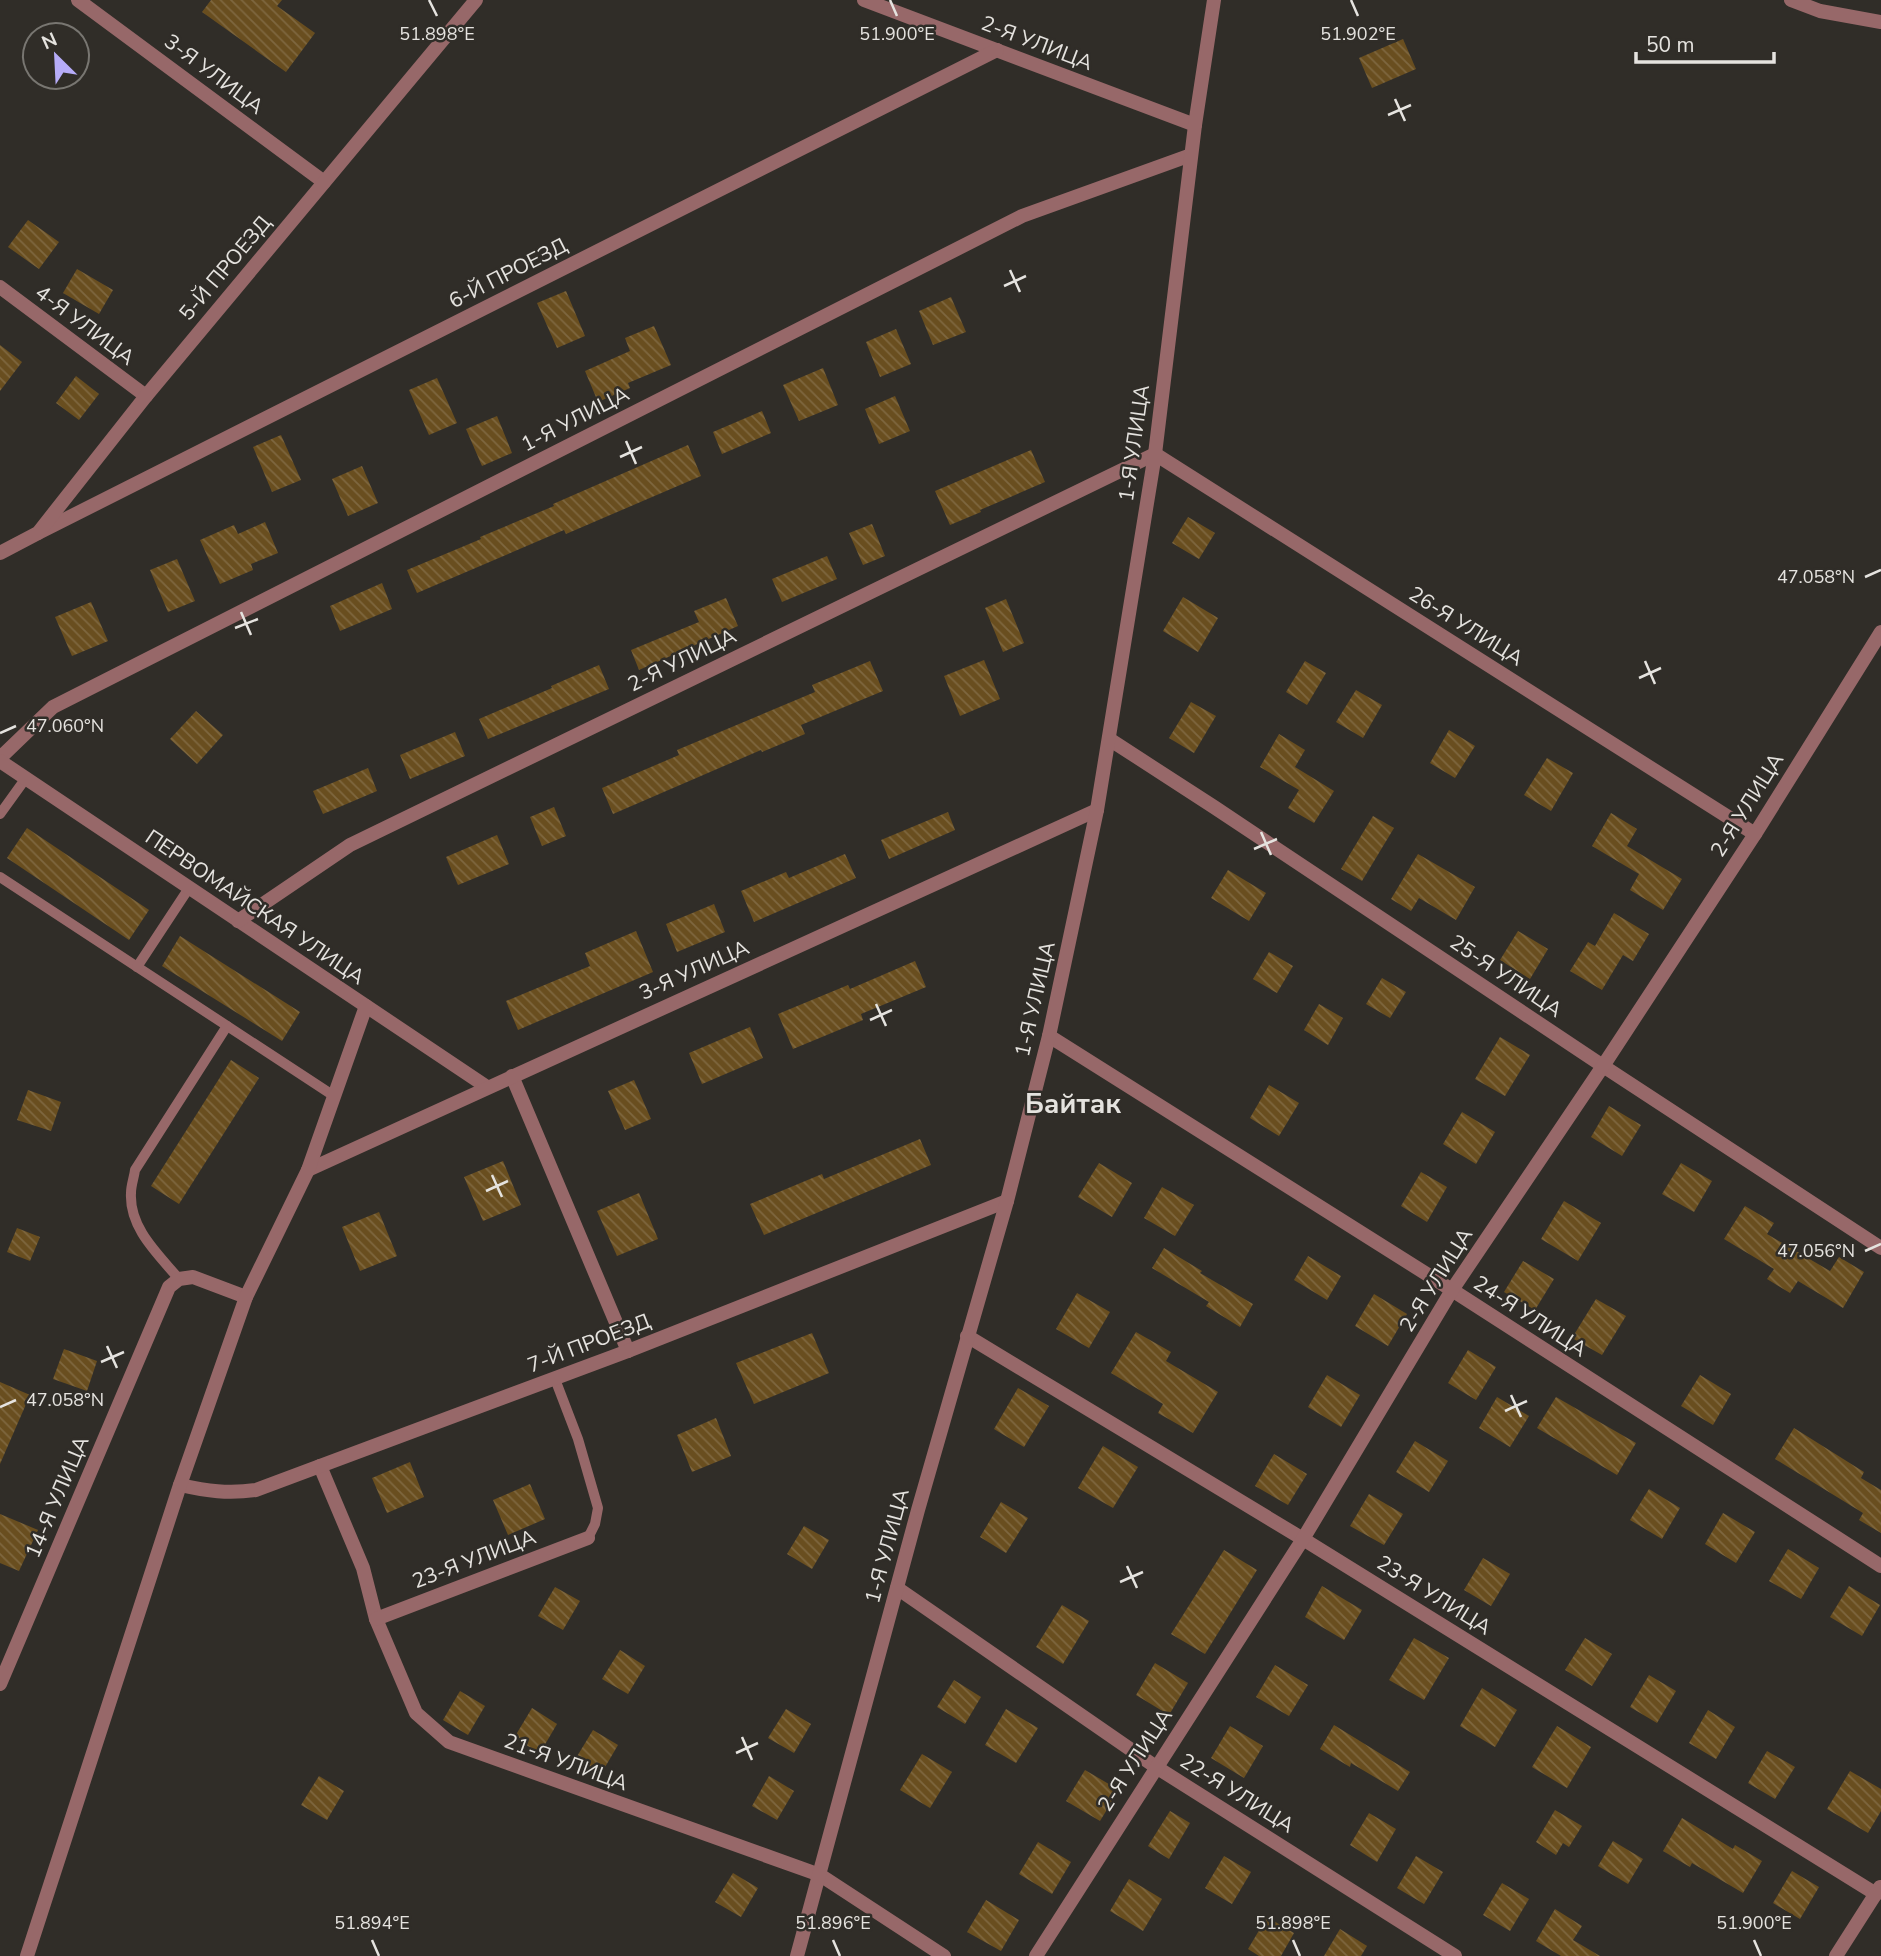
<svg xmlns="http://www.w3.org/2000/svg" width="1881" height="1956" font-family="'Nunito Sans',sans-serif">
	<defs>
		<pattern id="building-back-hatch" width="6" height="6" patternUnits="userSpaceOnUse" patternTransform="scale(1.75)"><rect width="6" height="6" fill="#694e1f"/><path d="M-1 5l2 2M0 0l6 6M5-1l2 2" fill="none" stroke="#7e673f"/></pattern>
	</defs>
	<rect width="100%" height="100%" fill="#302d28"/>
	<!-- building -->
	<g fill="url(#building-back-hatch)">
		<path d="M 211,0 L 282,0 L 277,6 L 315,33 L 286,72 L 202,12 Z"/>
		<path d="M 1403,39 L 1416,69 L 1372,88 L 1359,58 Z"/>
		<path d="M 28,220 L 59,242 L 39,269 L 8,247 Z"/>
		<path d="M 77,269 L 113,290 L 99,314 L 63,293 Z"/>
		<path d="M 566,291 L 585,336 L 557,348 L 537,303 Z"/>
		<path d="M 951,297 L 966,332 L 933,345 L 919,311 Z"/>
		<path d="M 654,326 L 671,365 L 628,383 L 630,388 L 598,402 L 585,371 L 630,351 L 625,338 Z"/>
		<path d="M 896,329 L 911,364 L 880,377 L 866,342 Z"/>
		<path d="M 0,345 L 22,362 L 0,391 Z"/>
		<path d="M 823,368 L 838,405 L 799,421 L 783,385 Z"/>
		<path d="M 76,376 L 99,394 L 79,420 L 56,403 Z"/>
		<path d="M 437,378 L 457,423 L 429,435 L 409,390 Z"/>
		<path d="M 895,396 L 910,431 L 879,444 L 865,409 Z"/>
		<path d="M 762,411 L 771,433 L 722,454 L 713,432 Z"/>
		<path d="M 497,416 L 512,453 L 482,466 L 466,429 Z"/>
		<path d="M 281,435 L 301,480 L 272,492 L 253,447 Z"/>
		<path d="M 688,445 L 701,476 L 566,534 L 564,530 L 417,593 L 407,570 L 481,539 L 480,537 L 554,506 L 553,504 Z"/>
		<path d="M 1031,450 L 1045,482 L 980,510 L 981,512 L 950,525 L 935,491 Z"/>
		<path d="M 362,466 L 378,503 L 348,516 L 332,479 Z"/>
		<path d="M 1188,517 L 1215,533 L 1199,559 L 1172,543 Z"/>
		<path d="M 265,522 L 278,553 L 251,564 L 253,570 L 220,584 L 200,540 L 234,525 L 238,534 Z"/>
		<path d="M 872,524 L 885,556 L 863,565 L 849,533 Z"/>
		<path d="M 827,556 L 837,579 L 782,602 L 772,579 Z"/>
		<path d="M 177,559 L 195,601 L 168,612 L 150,570 Z"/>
		<path d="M 382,583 L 392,609 L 340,631 L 330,606 Z"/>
		<path d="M 1183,597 L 1218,618 L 1198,652 L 1163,631 Z"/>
		<path d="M 726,598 L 738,626 L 639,670 L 631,650 L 699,622 L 694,611 Z"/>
		<path d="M 1006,599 L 1024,643 L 1003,652 L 985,608 Z"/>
		<path d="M 91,602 L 108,641 L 72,656 L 55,617 Z"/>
		<path d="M 984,660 L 1000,699 L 960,716 L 944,676 Z"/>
		<path d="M 870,661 L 883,691 L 801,725 L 805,734 L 762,752 L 761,750 L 613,814 L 602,788 L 679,755 L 677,750 L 815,692 L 812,685 Z"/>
		<path d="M 1305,661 L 1326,673 L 1307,705 L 1286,692 Z"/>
		<path d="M 599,665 L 609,689 L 488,739 L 479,719 L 552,688 L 551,686 Z"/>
		<path d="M 1356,690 L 1382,705 L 1363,738 L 1336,722 Z"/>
		<path d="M 1191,702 L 1216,716 L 1194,753 L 1169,738 Z"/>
		<path d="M 196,711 L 223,735 L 197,764 L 170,739 Z"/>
		<path d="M 1449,730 L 1475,746 L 1455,778 L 1430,763 Z"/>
		<path d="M 455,732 L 465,756 L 410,779 L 400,755 Z"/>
		<path d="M 1279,734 L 1305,750 L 1295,767 L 1334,791 L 1314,823 L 1288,808 L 1299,790 L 1260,767 Z"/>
		<path d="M 1547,758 L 1573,773 L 1551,811 L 1524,795 Z"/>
		<path d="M 368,768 L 377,791 L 323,814 L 313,791 Z"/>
		<path d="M 554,807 L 566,836 L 542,846 L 530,817 Z"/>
		<path d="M 948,812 L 955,830 L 889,859 L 881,840 Z"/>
		<path d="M 1611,813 L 1637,829 L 1627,846 L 1682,879 L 1663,910 L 1630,890 L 1639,874 L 1592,846 Z"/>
		<path d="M 1373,816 L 1394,828 L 1362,881 L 1341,869 Z"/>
		<path d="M 27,828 L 149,910 L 129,940 L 7,858 Z"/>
		<path d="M 497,835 L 509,864 L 458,885 L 446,857 Z"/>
		<path d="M 845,854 L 856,878 L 754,922 L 741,891 L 786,872 L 789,878 Z"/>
		<path d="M 1418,854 L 1475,887 L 1456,920 L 1419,898 L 1411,911 L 1391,899 Z"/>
		<path d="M 1228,870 L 1266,893 L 1249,921 L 1211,898 Z"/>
		<path d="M 714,904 L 725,932 L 677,952 L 666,924 Z"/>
		<path d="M 1614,913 L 1649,934 L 1633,961 L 1623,955 L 1602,990 L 1570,971 L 1588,942 L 1595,946 Z"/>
		<path d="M 636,931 L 653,972 L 518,1030 L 506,1001 L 590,966 L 585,953 Z"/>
		<path d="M 1518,931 L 1548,949 L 1530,979 L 1500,960 Z"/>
		<path d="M 180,936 L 300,1012 L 282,1041 L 162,966 Z"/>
		<path d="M 1269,952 L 1293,966 L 1277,993 L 1253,979 Z"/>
		<path d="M 915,961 L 926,987 L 861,1014 L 863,1020 L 793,1049 L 778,1014 L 848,985 L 850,989 Z"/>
		<path d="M 1382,978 L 1406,992 L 1390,1018 L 1366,1004 Z"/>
		<path d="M 1319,1004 L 1343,1018 L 1328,1045 L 1304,1030 Z"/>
		<path d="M 750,1027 L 763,1058 L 702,1084 L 689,1053 Z"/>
		<path d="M 1500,1037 L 1530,1055 L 1505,1096 L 1475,1079 Z"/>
		<path d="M 231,1060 L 259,1078 L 179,1204 L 151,1186 Z"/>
		<path d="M 634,1080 L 651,1119 L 625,1130 L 608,1091 Z"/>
		<path d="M 1269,1085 L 1299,1103 L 1279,1136 L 1250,1118 Z"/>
		<path d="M 28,1090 L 61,1102 L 51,1131 L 17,1120 Z"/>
		<path d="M 1609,1106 L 1641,1125 L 1622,1156 L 1591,1137 Z"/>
		<path d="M 1462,1112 L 1495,1132 L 1476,1164 L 1443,1144 Z"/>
		<path d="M 920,1139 L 931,1165 L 764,1235 L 750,1204 L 822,1174 L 824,1179 Z"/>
		<path d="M 503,1161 L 521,1205 L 483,1221 L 464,1177 Z"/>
		<path d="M 1099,1163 L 1132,1183 L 1112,1217 L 1078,1197 Z"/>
		<path d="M 1681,1163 L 1712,1181 L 1694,1212 L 1662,1194 Z"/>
		<path d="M 1421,1172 L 1447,1187 L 1427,1222 L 1401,1206 Z"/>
		<path d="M 1162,1187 L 1194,1205 L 1175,1236 L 1144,1218 Z"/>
		<path d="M 639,1193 L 658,1239 L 617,1256 L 597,1211 Z"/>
		<path d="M 1564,1201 L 1601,1223 L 1578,1261 L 1541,1239 Z"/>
		<path d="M 1745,1206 L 1774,1223 L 1767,1234 L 1830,1271 L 1839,1257 L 1864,1272 L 1843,1308 L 1798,1281 L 1790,1293 L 1767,1279 L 1774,1269 L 1724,1239 Z"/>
		<path d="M 379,1212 L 397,1256 L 360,1271 L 342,1227 Z"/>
		<path d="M 17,1228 L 40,1237 L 30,1261 L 7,1252 Z"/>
		<path d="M 1164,1248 L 1202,1271 L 1200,1273 L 1253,1304 L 1240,1327 L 1206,1306 L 1209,1302 L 1152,1268 Z"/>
		<path d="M 1308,1256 L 1341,1276 L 1327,1300 L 1294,1280 Z"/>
		<path d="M 1523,1261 L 1554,1279 L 1535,1310 L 1504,1292 Z"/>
		<path d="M 1077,1293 L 1110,1312 L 1089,1348 L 1056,1329 Z"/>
		<path d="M 1374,1294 L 1407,1314 L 1388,1346 L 1355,1326 Z"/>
		<path d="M 1596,1299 L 1626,1316 L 1602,1355 L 1572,1338 Z"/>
		<path d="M 1136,1332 L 1171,1352 L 1166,1361 L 1218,1392 L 1193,1433 L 1158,1413 L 1163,1404 L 1111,1373 Z"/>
		<path d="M 812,1333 L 829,1373 L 754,1404 L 736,1363 Z"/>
		<path d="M 64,1349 L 97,1361 L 87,1391 L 53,1379 Z"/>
		<path d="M 1468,1350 L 1496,1367 L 1476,1400 L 1448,1383 Z"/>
		<path d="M 1327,1375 L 1360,1395 L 1341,1427 L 1308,1407 Z"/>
		<path d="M 1700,1375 L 1731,1394 L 1713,1425 L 1681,1406 Z"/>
		<path d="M 0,1382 L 30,1395 L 0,1464 Z"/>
		<path d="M 1018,1388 L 1049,1406 L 1024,1447 L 994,1429 Z"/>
		<path d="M 1497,1397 L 1529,1416 L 1510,1447 L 1479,1428 Z"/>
		<path d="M 1556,1397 L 1636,1443 L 1617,1475 L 1537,1428 Z"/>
		<path d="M 716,1418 L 731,1456 L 692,1472 L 677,1435 Z"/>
		<path d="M 1794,1428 L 1864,1472 L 1861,1478 L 1881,1490 L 1881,1533 L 1859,1520 L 1863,1513 L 1775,1459 Z"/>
		<path d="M 1415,1441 L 1448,1461 L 1429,1492 L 1396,1472 Z"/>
		<path d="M 1103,1446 L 1138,1467 L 1113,1508 L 1078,1488 Z"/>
		<path d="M 1274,1454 L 1307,1474 L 1288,1505 L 1255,1486 Z"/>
		<path d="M 410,1462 L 424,1497 L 387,1513 L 372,1478 Z"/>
		<path d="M 530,1484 L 545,1519 L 508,1535 L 493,1500 Z"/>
		<path d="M 1649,1489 L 1680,1508 L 1662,1539 L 1630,1520 Z"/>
		<path d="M 1369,1494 L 1403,1514 L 1384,1545 L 1350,1526 Z"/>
		<path d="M 1001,1502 L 1028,1518 L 1006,1553 L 980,1537 Z"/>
		<path d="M 1723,1513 L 1755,1532 L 1736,1563 L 1705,1544 Z"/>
		<path d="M 0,1514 L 38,1530 L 19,1571 L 0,1563 Z"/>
		<path d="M 804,1526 L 829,1540 L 812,1569 L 787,1554 Z"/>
		<path d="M 1788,1549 L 1819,1568 L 1801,1599 L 1769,1581 Z"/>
		<path d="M 1224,1550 L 1257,1570 L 1205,1654 L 1171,1634 Z"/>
		<path d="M 1483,1558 L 1510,1574 L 1491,1606 L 1464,1590 Z"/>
		<path d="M 1322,1586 L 1362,1610 L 1344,1640 L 1305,1617 Z"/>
		<path d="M 1849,1586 L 1880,1605 L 1862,1636 L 1830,1617 Z"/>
		<path d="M 555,1587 L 580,1601 L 563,1630 L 538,1616 Z"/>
		<path d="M 1062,1605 L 1089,1621 L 1063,1664 L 1036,1647 Z"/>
		<path d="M 1414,1638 L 1449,1658 L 1424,1700 L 1389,1680 Z"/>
		<path d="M 1585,1638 L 1612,1654 L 1592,1686 L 1565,1670 Z"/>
		<path d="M 620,1650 L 645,1666 L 628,1694 L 602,1679 Z"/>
		<path d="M 1155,1663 L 1188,1683 L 1169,1715 L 1136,1695 Z"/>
		<path d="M 1275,1665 L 1308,1685 L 1289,1716 L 1256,1697 Z"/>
		<path d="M 1649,1675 L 1676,1691 L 1657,1723 L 1630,1707 Z"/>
		<path d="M 954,1680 L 981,1697 L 965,1724 L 937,1707 Z"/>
		<path d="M 1482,1688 L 1517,1710 L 1495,1747 L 1460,1726 Z"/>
		<path d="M 460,1691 L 485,1706 L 468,1735 L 443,1720 Z"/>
		<path d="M 532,1708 L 557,1724 L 540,1753 L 514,1738 Z"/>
		<path d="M 786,1709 L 811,1724 L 794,1753 L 768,1738 Z"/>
		<path d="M 1006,1709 L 1038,1728 L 1016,1763 L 985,1745 Z"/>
		<path d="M 1708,1710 L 1735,1727 L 1716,1759 L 1689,1743 Z"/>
		<path d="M 1334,1725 L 1410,1772 L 1398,1791 L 1351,1763 L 1350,1767 L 1320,1749 Z"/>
		<path d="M 1230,1726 L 1263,1746 L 1244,1778 L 1211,1758 Z"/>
		<path d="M 1557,1726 L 1591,1747 L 1567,1788 L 1532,1767 Z"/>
		<path d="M 593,1730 L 618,1745 L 601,1774 L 576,1758 Z"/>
		<path d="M 1767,1751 L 1795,1767 L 1775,1799 L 1748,1783 Z"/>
		<path d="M 922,1754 L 952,1772 L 930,1808 L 900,1790 Z"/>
		<path d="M 1085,1770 L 1119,1790 L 1100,1821 L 1066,1801 Z"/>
		<path d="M 1850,1771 L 1881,1789 L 1881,1811 L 1868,1833 L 1827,1809 Z"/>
		<path d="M 319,1776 L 344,1791 L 327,1820 L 301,1805 Z"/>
		<path d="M 769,1776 L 794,1791 L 777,1820 L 752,1806 Z"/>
		<path d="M 1555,1810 L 1582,1826 L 1569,1847 L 1563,1843 L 1556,1855 L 1536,1842 Z"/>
		<path d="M 1170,1811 L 1190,1823 L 1169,1859 L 1148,1846 Z"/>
		<path d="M 1369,1813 L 1396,1829 L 1377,1862 L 1350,1845 Z"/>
		<path d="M 1682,1818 L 1733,1849 L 1735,1845 L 1762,1861 L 1743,1893 L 1692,1863 L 1690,1867 L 1663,1851 Z"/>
		<path d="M 1613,1841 L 1643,1859 L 1628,1884 L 1598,1866 Z"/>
		<path d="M 1038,1842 L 1071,1862 L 1052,1894 L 1019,1874 Z"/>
		<path d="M 1224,1856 L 1251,1872 L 1232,1904 L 1205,1888 Z"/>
		<path d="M 1416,1856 L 1443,1872 L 1424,1904 L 1397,1888 Z"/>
		<path d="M 1792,1871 L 1819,1887 L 1800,1919 L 1773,1903 Z"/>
		<path d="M 733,1873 L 758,1888 L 741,1917 L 715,1902 Z"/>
		<path d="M 1129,1879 L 1162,1899 L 1143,1931 L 1110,1911 Z"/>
		<path d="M 1502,1883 L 1529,1899 L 1510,1931 L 1483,1915 Z"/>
		<path d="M 986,1900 L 1019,1920 L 1001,1951 L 967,1932 Z"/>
		<path d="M 1555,1909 L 1582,1926 L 1573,1940 L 1600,1956 L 1561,1956 L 1536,1941 Z"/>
		<path d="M 1267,1917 L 1294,1933 L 1281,1956 L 1259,1956 L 1248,1949 Z"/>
		<path d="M 1340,1929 L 1367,1946 L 1361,1956 L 1324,1956 Z"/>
	</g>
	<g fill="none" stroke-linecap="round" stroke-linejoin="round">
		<!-- lane -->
		<g stroke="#976869" stroke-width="10">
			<path d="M 0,814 L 26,778"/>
			<path d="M 0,877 L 334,1096"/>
			<path d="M 137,967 L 189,888"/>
			<path d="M 179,1279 C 158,1254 129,1228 131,1193 C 131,1185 134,1178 135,1170 L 227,1026"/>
			<path d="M 555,1379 L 578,1439 L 598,1508 L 595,1524 L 588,1538"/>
		</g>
		<!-- street -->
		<g stroke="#976869" stroke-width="14">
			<path d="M 78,0 L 324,182"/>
			<path d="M 864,0 L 1195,125"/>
			<path d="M 1791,0 L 1820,11 L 1881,22"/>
			<path d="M 0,287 L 146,396"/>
			<path d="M 38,533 L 997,50"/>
			<path d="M 0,553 L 38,533 L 146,396 L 476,0"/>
			<path d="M 1109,739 L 1214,807 L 1603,1066 L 1881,1248"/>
			<path d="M 0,758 L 53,707 L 1022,216 L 1191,155"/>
			<path d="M 0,761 L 487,1087"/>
			<path d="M 238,921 L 350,845 L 1155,454 L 1755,834"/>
			<path d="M 1049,1036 L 1452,1290 L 1881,1566"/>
			<path d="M 512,1076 L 628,1351"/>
			<path d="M 308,1170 L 1097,810"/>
			<path d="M 967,1336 L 1303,1539 L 1876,1894"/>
			<path d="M 320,1466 L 363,1568 L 376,1619 L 416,1713 L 449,1742 L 820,1875 L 944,1956"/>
			<path d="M 180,1485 C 207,1491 228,1494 256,1490 L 628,1351 L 1007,1201"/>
			<path d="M 897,1588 L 1156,1767 L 1455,1956"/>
			<path d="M 376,1619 L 588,1538"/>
			<path d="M 0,1684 L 169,1287 L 179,1279 L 193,1277 L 246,1297"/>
			<path d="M 27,1956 L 180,1485 L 246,1297 L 308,1170 L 366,1006"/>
			<path d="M 797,1956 L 918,1510 L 1007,1201 L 1049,1036 L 1097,810 L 1155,454 L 1195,125 L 1214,0"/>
			<path d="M 1036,1956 L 1303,1539 L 1452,1290 L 1603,1066 L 1755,834 L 1881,632"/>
			<path d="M 1836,1956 L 1880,1887"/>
		</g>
	</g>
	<!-- ticks -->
	<path fill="none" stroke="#e5e3df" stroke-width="2.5" d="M 429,0 L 437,16M 890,0 L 897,16M 1351,0 L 1358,16M 1395,99 L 1405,121M 1388,115 L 1411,105M 1010,270 L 1020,292M 1004,286 L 1026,276M 626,441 L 636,464M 620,457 L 642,447M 1865,577 L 1881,570M 241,612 L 251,635M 235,628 L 258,619M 1645,661 L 1655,684M 1639,678 L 1661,668M 0,733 L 16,726M 1261,832 L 1271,855M 1254,849 L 1277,839M 876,1004 L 886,1026M 870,1020 L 892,1010M 492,1175 L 502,1197M 486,1191 L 508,1181M 1865,1251 L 1881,1244M 107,1346 L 117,1368M 101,1362 L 124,1352M 1511,1395 L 1521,1417M 0,1407 L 16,1400M 1505,1411 L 1527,1401M 1127,1566 L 1137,1588M 1120,1582 L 1143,1572M 742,1737 L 752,1760M 736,1753 L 758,1743M 372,1940 L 379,1956M 833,1940 L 840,1956M 1293,1940 L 1300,1956M 1754,1940 L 1761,1956"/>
	<g text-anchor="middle" stroke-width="5" stroke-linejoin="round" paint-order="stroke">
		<!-- street labels -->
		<g font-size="21" fill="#e5e3df" stroke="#302d28">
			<text transform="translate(1037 43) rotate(21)" y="7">2-Я УЛИЦА</text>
			<text transform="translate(214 74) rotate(37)" y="7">3-Я УЛИЦА</text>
			<text transform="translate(225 268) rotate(-50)" y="7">5-Й ПРОЕЗД</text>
			<text transform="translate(508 273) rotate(-27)" y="7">6-Й ПРОЕЗД</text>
			<text transform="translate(85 325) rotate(37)" y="7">4-Я УЛИЦА</text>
			<text transform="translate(575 419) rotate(-27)" y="7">1-Я УЛИЦА</text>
			<text transform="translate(1134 443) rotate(-82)" y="7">1-Я УЛИЦА</text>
			<text transform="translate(1466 626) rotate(32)" y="7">26-Я УЛИЦА</text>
			<text transform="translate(682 660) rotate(-26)" y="7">2-Я УЛИЦА</text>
			<text transform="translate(1747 805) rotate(-58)" y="7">2-Я УЛИЦА</text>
			<text transform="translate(255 907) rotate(34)" y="7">ПЕРВОМАЙСКАЯ УЛИЦА</text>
			<text transform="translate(694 970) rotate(-24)" y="7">3-Я УЛИЦА</text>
			<text transform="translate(1506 976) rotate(34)" y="7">25-Я УЛИЦА</text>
			<text transform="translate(1035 999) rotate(-77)" y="7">1-Я УЛИЦА</text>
			<text transform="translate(1436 1280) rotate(-58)" y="7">2-Я УЛИЦА</text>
			<text transform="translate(1530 1316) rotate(33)" y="7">24-Я УЛИЦА</text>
			<text transform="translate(589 1343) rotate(-21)" y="7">7-Й ПРОЕЗД</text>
			<text transform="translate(57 1497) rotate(-67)" y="7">14-Я УЛИЦА</text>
			<text transform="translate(887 1546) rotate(-75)" y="7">1-Я УЛИЦА</text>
			<text transform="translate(474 1559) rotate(-21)" y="7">23-Я УЛИЦА</text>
			<text transform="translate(1434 1595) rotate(32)" y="7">23-Я УЛИЦА</text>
			<text transform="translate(1135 1760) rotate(-57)" y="7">2-Я УЛИЦА</text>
			<text transform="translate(566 1762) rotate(20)" y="7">21-Я УЛИЦА</text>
			<text transform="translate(1237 1793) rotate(32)" y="7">22-Я УЛИЦА</text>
		</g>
		<!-- district labels -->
		<g font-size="28" font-weight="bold" fill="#e5e3df" stroke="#302d28">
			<text x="1073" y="1113">Байтак</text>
		</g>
	</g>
	<g font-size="18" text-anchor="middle" fill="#e5e3df" stroke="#302d28" stroke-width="5" stroke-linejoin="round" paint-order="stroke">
		<text x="897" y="40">51.900°E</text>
		<text x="437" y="40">51.898°E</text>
		<text x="1358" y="40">51.902°E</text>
		<text x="1816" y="583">47.058°N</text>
		<text x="65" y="732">47.060°N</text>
		<text x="1816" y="1257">47.056°N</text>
		<text x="65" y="1406">47.058°N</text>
		<text x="372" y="1929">51.894°E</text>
		<text x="833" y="1929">51.896°E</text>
		<text x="1293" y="1929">51.898°E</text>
		<text x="1754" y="1929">51.900°E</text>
	</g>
	<!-- north arrow -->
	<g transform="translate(56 56) rotate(336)"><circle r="33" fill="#302d28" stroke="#787671" stroke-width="2"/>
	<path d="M0-5L12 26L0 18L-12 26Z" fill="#b6acf8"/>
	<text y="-10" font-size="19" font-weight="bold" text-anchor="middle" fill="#e5e3df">N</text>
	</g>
	<!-- scale -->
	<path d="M1636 52v10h138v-10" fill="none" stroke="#e5e3df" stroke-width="3.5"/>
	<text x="1646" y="52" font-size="21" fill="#e5e3df" stroke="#302d28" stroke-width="5" paint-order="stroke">50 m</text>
</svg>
